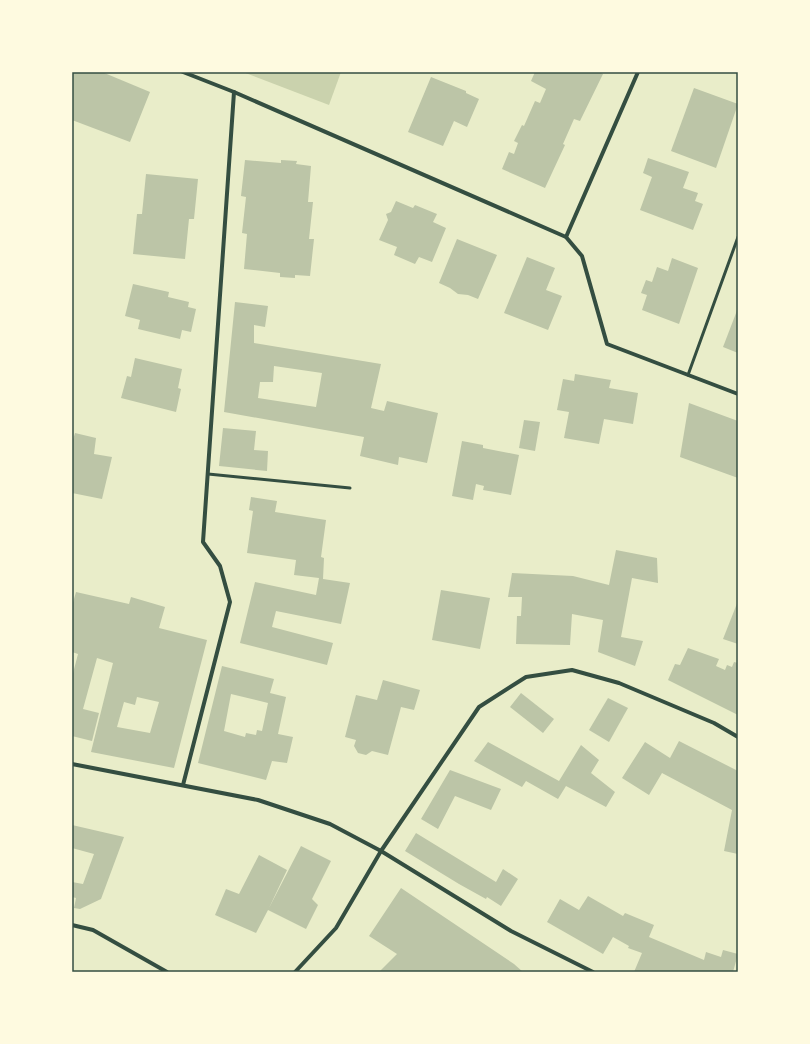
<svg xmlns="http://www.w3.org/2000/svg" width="810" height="1044" font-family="Literata,serif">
	<rect width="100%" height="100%" fill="#e9edc9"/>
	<!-- green -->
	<path fill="#cad2ad" d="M 243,72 L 341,72 L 329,105 Z"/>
	<!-- building -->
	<g fill="#bcc5a7" fill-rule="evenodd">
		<path d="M 72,72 L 102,72 L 150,92 L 130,142 L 72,120 Z"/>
		<path d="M 535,72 L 599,72 L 603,74 L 580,121 L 574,119 L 563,144 L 565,145 L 545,188 L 502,169 L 509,152 L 514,154 L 518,143 L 514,141 L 522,125 L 524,126 L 535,101 L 540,103 L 546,89 L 531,81 Z"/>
		<path d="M 431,77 L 466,91 L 466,93 L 479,99 L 467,127 L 454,121 L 443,146 L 408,132 Z"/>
		<path d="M 694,88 L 738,104 L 716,168 L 671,151 Z"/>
		<path d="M 648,158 L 689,172 L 683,188 L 698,193 L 695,201 L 703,204 L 693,230 L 640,210 L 652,177 L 643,173 Z"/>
		<path d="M 245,160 L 281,163 L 281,160 L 297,161 L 296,164 L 311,166 L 308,202 L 313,202 L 309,239 L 314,239 L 310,276 L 295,275 L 295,278 L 280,277 L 280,273 L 244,269 L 247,234 L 242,233 L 246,197 L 241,196 Z"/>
		<path d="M 146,174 L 198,179 L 194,219 L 189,219 L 185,259 L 133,254 L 137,214 L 142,214 Z"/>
		<path d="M 396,201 L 413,208 L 415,205 L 437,214 L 433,222 L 446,228 L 432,262 L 419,257 L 415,264 L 394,255 L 397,247 L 379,240 L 388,220 L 386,214 L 391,212 Z"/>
		<path d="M 457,239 L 497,255 L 478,299 L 468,295 L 458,294 L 450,288 L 439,283 Z"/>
		<path d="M 527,257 L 555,268 L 546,290 L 562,296 L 548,330 L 504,313 Z"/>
		<path d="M 672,258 L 698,268 L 679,324 L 642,310 L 647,295 L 641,293 L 646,280 L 652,282 L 657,267 L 668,271 Z"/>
		<path d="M 133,284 L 169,292 L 168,297 L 189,302 L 188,307 L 196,309 L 191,332 L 182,330 L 180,339 L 138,329 L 140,320 L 125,316 Z"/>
		<path d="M 235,302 L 268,306 L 265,327 L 254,325 L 254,343 L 381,364 L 371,408 L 384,411 L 387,401 L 438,413 L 427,463 L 399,457 L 398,465 L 360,456 L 364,437 L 224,412 ZM 274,366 L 322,373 L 316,407 L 258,398 L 260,382 L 273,382 Z"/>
		<path d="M 738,308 L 738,353 L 723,347 Z"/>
		<path d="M 135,358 L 182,369 L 178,388 L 181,389 L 176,412 L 121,398 L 127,376 L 131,377 Z"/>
		<path d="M 575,374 L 611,380 L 609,388 L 638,393 L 633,424 L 604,419 L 599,444 L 564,438 L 569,412 L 557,410 L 563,379 L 574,381 Z"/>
		<path d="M 689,403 L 738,421 L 738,478 L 680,457 Z"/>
		<path d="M 524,420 L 540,422 L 535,451 L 519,448 Z"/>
		<path d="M 223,428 L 256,431 L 254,450 L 268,451 L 267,471 L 219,466 Z"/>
		<path d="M 75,433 L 96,438 L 94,454 L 112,457 L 102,499 L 72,493 L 72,443 Z"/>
		<path d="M 462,441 L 483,445 L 483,448 L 519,455 L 511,495 L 483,490 L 484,486 L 476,484 L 473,500 L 452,496 Z"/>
		<path d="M 251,497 L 277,501 L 275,512 L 326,520 L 321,557 L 324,558 L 323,579 L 350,583 L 341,624 L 276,611 L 272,627 L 333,643 L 327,665 L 240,643 L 255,582 L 316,595 L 319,578 L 294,575 L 296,560 L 247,553 L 253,511 L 249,510 Z"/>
		<path d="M 616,550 L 657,558 L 658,583 L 632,578 L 621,637 L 643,641 L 635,666 L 598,652 L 603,620 L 572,614 L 570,645 L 516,644 L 517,616 L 521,616 L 522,597 L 508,597 L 512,573 L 573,576 L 609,585 Z"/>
		<path d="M 441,590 L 490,598 L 480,649 L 432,640 Z"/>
		<path d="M 76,592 L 129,604 L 131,597 L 165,607 L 159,628 L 207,640 L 174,768 L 91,752 L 113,663 L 97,658 L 83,709 L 99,713 L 92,741 L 72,736 L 72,677 L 78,654 L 72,652 L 72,606 ZM 137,697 L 159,702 L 150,733 L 117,727 L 124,702 L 135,705 Z"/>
		<path d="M 738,601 L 738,644 L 723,639 Z"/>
		<path d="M 688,648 L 719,659 L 716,666 L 725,670 L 727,665 L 732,667 L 734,662 L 738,663 L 738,715 L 668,680 L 675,664 L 680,665 Z"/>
		<path d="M 222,666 L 274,679 L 270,693 L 286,697 L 278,734 L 293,737 L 287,763 L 272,761 L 266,780 L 198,763 ZM 231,694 L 268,703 L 262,731 L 257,730 L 256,735 L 246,733 L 245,737 L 224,731 Z"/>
		<path d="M 383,680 L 420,690 L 414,710 L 401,707 L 388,755 L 372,751 L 366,755 L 358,753 L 354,746 L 356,740 L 345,737 L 356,695 L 377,700 Z"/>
		<path d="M 521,693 L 554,719 L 543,733 L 510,707 Z"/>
		<path d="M 608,698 L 628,708 L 609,742 L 589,730 Z"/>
		<path d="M 679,741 L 738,771 L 738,854 L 724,851 L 732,810 L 662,773 L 649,795 L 622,778 L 645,742 L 670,758 Z"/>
		<path d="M 488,742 L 559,781 L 581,745 L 599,760 L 591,773 L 615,792 L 606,807 L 566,786 L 558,799 L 526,781 L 522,787 L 474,761 Z"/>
		<path d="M 450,770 L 501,789 L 491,810 L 455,796 L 438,829 L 421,819 Z"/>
		<path d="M 72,825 L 124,837 L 101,899 L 80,909 L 74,908 L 76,898 L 72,897 L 72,882 L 83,884 L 94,854 L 72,848 Z"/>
		<path d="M 416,833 L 496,882 L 503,869 L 518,879 L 501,906 L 487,897 L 486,899 L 459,884 L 405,851 Z"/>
		<path d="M 301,846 L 331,861 L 312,899 L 318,905 L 306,929 L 268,910 L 256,933 L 215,915 L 226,889 L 239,894 L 259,855 L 287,870 L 269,908 Z"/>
		<path d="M 401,888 L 514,964 L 523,972 L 379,972 L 397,954 L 369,936 Z"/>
		<path d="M 588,896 L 623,916 L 625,913 L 654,925 L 649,937 L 704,960 L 706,952 L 721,957 L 723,950 L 738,954 L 733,972 L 634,972 L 642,953 L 628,948 L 629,946 L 613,937 L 603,954 L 547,922 L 560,899 L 579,910 Z"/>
	</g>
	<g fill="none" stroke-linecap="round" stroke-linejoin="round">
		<!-- service -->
		<g stroke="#344e41" stroke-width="3">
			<path d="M 688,375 L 738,237"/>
			<path d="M 208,474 L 350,488"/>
		</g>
		<!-- minor -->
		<g stroke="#344e41" stroke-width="4">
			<path d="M 183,72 L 234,92 L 566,237 L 582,256 L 607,344 L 738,394"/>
			<path d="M 566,237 L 638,72"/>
			<path d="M 72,764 L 258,800 L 330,824 L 381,851 L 511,931 L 593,972"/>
			<path d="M 183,785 L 230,602 L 220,566 L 203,542 L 234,92"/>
			<path d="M 72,925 L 93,930 L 167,972"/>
			<path d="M 295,972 L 336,928 L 381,851 L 479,707 L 526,677 L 572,670 L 619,683 L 714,723 L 738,737"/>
		</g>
	</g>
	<!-- border -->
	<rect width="810" height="1044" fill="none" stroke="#fefae0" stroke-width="146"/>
	<rect x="73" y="73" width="664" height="898" fill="none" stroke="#344e41" stroke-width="1.5"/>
</svg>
